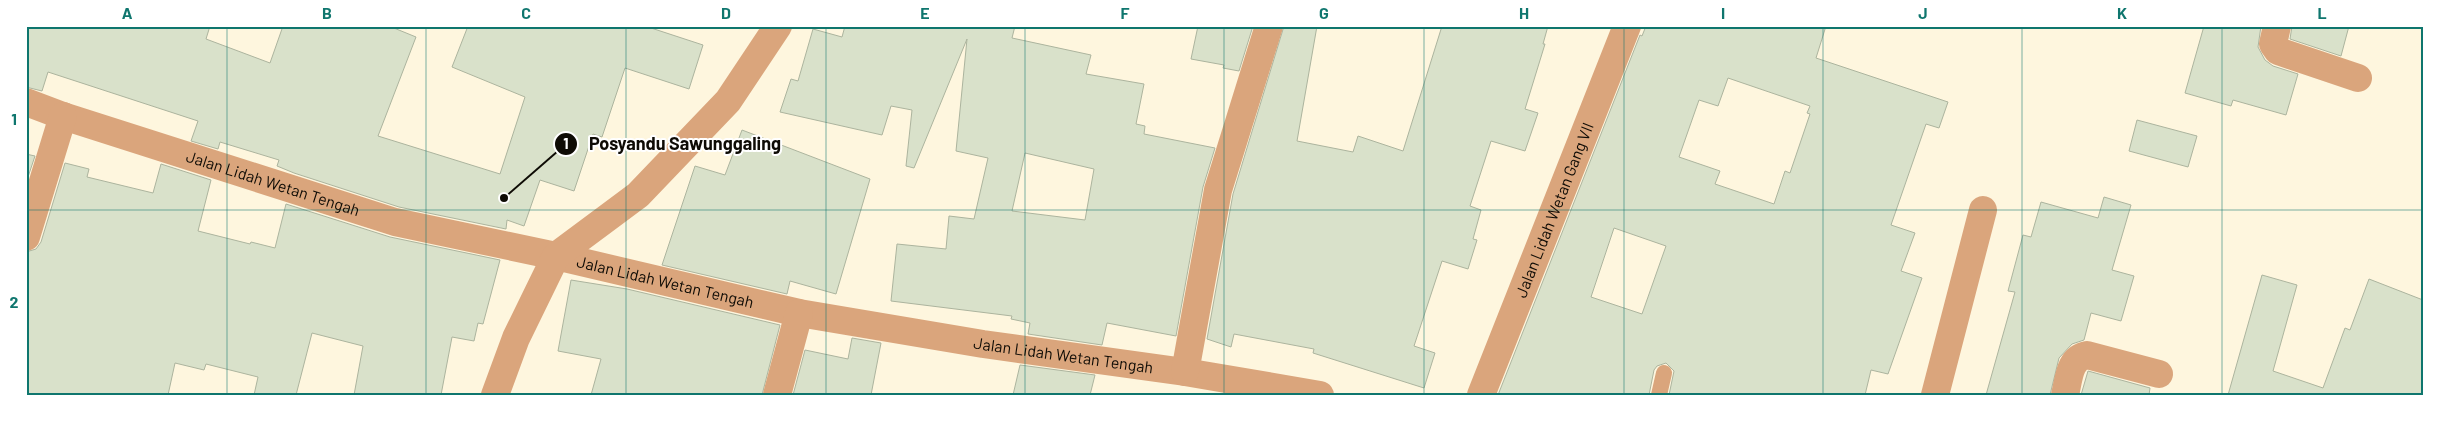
<svg xmlns="http://www.w3.org/2000/svg" width="2449" height="421" font-family="Barlow,sans-serif">
	<rect width="100%" height="100%" fill="#fef6de"/>
	<!-- building -->
	<g fill="#d9e1ca" stroke="#acb49e" fill-rule="evenodd">
		<path d="M 26,26 L 210,26 L 206,39 L 270,63 L 283,26 L 389,26 L 416,37 L 378,136 L 500,174 L 525,97 L 452,67 L 468,26 L 645,26 L 703,45 L 689,89 L 625,68 L 602,137 L 593,134 L 574,191 L 540,180 L 524,226 L 507,220 L 506,229 L 399,207 L 294,173 L 277,166 L 279,160 L 220,142 L 218,149 L 191,141 L 198,121 L 48,72 L 42,91 L 26,87 Z"/>
		<path d="M 845,26 L 1015,26 L 1012,38 L 1091,55 L 1086,74 L 1144,84 L 1136,124 L 1145,126 L 1144,134 L 1215,148 L 1203,187 L 1176,336 L 1107,323 L 1102,345 L 1028,334 L 1030,323 L 1011,319 L 1012,316 L 891,301 L 897,244 L 946,249 L 949,216 L 974,219 L 988,158 L 956,151 L 967,39 L 914,168 L 906,166 L 912,110 L 891,106 L 882,135 L 780,112 L 791,79 L 798,81 L 813,29 L 842,37 ZM 1025,153 L 1094,169 L 1085,220 L 1012,211 Z"/>
		<path d="M 1198,26 L 1253,26 L 1239,71 L 1223,68 L 1224,65 L 1191,59 Z"/>
		<path d="M 1284,26 L 1317,26 L 1297,141 L 1353,152 L 1358,136 L 1403,151 L 1442,26 L 1548,26 L 1543,44 L 1545,44 L 1525,109 L 1538,113 L 1525,151 L 1491,141 L 1470,206 L 1481,210 L 1473,239 L 1477,240 L 1468,269 L 1442,261 L 1414,346 L 1435,353 L 1424,388 L 1313,353 L 1314,349 L 1234,334 L 1231,347 L 1207,339 L 1233,194 Z"/>
		<path d="M 1646,26 L 1826,26 L 1816,58 L 1948,102 L 1939,128 L 1926,124 L 1891,225 L 1915,233 L 1901,271 L 1922,278 L 1888,374 L 1871,370 L 1865,395 L 1669,395 L 1674,371 L 1666,363 L 1657,366 L 1654,370 L 1649,395 L 1498,395 L 1640,35 L 1642,36 ZM 1728,78 L 1810,106 L 1807,113 L 1810,114 L 1790,173 L 1785,171 L 1774,204 L 1715,184 L 1720,171 L 1679,157 L 1699,100 L 1718,106 ZM 1614,228 L 1666,246 L 1642,314 L 1591,297 Z"/>
		<path d="M 2204,26 L 2261,26 L 2258,47 L 2265,60 L 2273,66 L 2298,74 L 2286,115 L 2233,100 L 2231,106 L 2185,93 Z"/>
		<path d="M 2292,26 L 2349,26 L 2341,56 L 2290,39 Z"/>
		<path d="M 2137,120 L 2197,136 L 2188,167 L 2129,151 Z"/>
		<path d="M 742,130 L 870,179 L 836,294 L 790,281 L 787,294 L 662,265 L 695,166 L 725,175 Z"/>
		<path d="M 26,154 L 35,156 L 26,183 Z"/>
		<path d="M 65,163 L 89,169 L 87,177 L 153,193 L 161,164 L 211,180 L 198,231 L 250,244 L 251,242 L 275,248 L 286,204 L 390,237 L 500,260 L 483,324 L 478,323 L 474,341 L 452,337 L 441,395 L 354,395 L 363,346 L 312,333 L 296,395 L 254,395 L 258,377 L 206,364 L 204,370 L 175,363 L 168,395 L 26,395 L 26,252 L 36,249 L 41,242 Z"/>
		<path d="M 2104,197 L 2131,205 L 2112,270 L 2134,276 L 2121,321 L 2091,313 L 2084,340 L 2072,344 L 2059,358 L 2050,395 L 1986,395 L 2015,292 L 2008,291 L 2023,235 L 2031,237 L 2041,202 L 2098,218 Z"/>
		<path d="M 2262,275 L 2297,285 L 2273,371 L 2323,388 L 2345,328 L 2350,330 L 2369,279 L 2423,300 L 2423,395 L 2228,395 Z"/>
		<path d="M 571,280 L 627,289 L 780,325 L 762,395 L 591,395 L 601,359 L 558,351 Z"/>
		<path d="M 852,338 L 881,343 L 871,395 L 793,395 L 805,350 L 848,359 Z"/>
		<path d="M 1020,365 L 1095,375 L 1090,395 L 1013,395 Z"/>
		<path d="M 2088,371 L 2150,388 L 2149,395 L 2081,395 Z"/>
	</g>
	<g fill="none" stroke-linecap="round" stroke-linejoin="round">
		<!-- lane -->
		<path stroke="#daa57c" stroke-width="16" d="M 1659,395 L 1664,373"/>
		<!-- street -->
		<g stroke="#daa57c" stroke-width="28">
			<path d="M 2277,26 L 2273,44 L 2278,51 L 2358,78"/>
			<path id="s1" d="M 26,102 L 63,116 L 395,222 L 556,256 L 799,313 L 983,344 L 1185,372 L 1320,395"/>
			<path d="M 26,237 L 63,116"/>
			<path d="M 1185,372 L 1218,190 L 1269,26"/>
			<path d="M 495,395 L 516,338 L 556,256 L 638,195 L 728,101 L 778,26"/>
			<path d="M 777,395 L 799,313"/>
			<path id="s2" d="M 1481,395 L 1627,26"/>
			<path d="M 1935,395 L 1983,210"/>
			<path d="M 2065,395 C 2069,379 2069,358 2087,355 L 2159,374"/>
		</g>
	</g>
	<!-- grid -->
	<path fill="none" stroke="#0f766e" stroke-width="1" stroke-opacity="0.55" d="M 227,26 L 227,395M 426,26 L 426,395M 626,26 L 626,395M 826,26 L 826,395M 1025,26 L 1025,395M 1224,26 L 1224,395M 1424,26 L 1424,395M 1624,26 L 1624,395M 1823,26 L 1823,395M 2022,26 L 2022,395M 2222,26 L 2222,395M 26,210 L 2423,210"/>
	<g text-anchor="middle" stroke-width="4" stroke-linejoin="round" paint-order="stroke">
		<!-- street labels -->
		<g font-size="16" fill="#0e0b05" stroke="#fff">
			<text dy="6" stroke="none"><textPath href="#s1" startOffset="260">Jalan Lidah Wetan Tengah</textPath></text>
			<text dy="6" stroke="none"><textPath href="#s2" startOffset="199">Jalan Lidah Wetan Gang VII</textPath></text>
			<text dy="6" stroke="none"><textPath href="#s1" startOffset="665">Jalan Lidah Wetan Tengah</textPath></text>
			<text dy="6" stroke="none"><textPath href="#s1" startOffset="1070">Jalan Lidah Wetan Tengah</textPath></text>
		</g>
	</g>
	<!-- callouts -->
	<path fill="none" stroke="#0e0b05" stroke-width="2" d="M504 198L566 144"/>
	<g fill="#0e0b05" stroke="#fff" stroke-width="2">
		<circle cx="504" cy="198" r="5"/>
		<circle cx="566" cy="144" r="12"/>
	</g>
	<g font-size="15" text-anchor="middle" font-weight="bold" fill="#fff">
		<text x="566" y="149">1</text>
	</g>
	<g font-size="18" text-anchor="middle" font-weight="bold" fill="#0e0b05" stroke="#fff" stroke-width="4" stroke-linejoin="round" paint-order="stroke">
		<text x="685" y="150">Posyandu Sawunggaling</text>
	</g>
	<!-- border -->
	<rect width="2449" height="421" fill="none" stroke="#ffffff" stroke-width="55"/>
	<rect x="28" y="28" width="2394" height="366" fill="none" stroke="#0f766e" stroke-width="2"/>
	<g font-size="16" text-anchor="middle" font-weight="bold" fill="#0f766e">
		<text x="127" y="19">A</text>
		<text x="327" y="19">B</text>
		<text x="526" y="19">C</text>
		<text x="726" y="19">D</text>
		<text x="925" y="19">E</text>
		<text x="1125" y="19">F</text>
		<text x="1324" y="19">G</text>
		<text x="1524" y="19">H</text>
		<text x="1723" y="19">I</text>
		<text x="1923" y="19">J</text>
		<text x="2122" y="19">K</text>
		<text x="2322" y="19">L</text>
		<text x="14" y="125">1</text>
		<text x="14" y="308">2</text>
	</g>
</svg>
